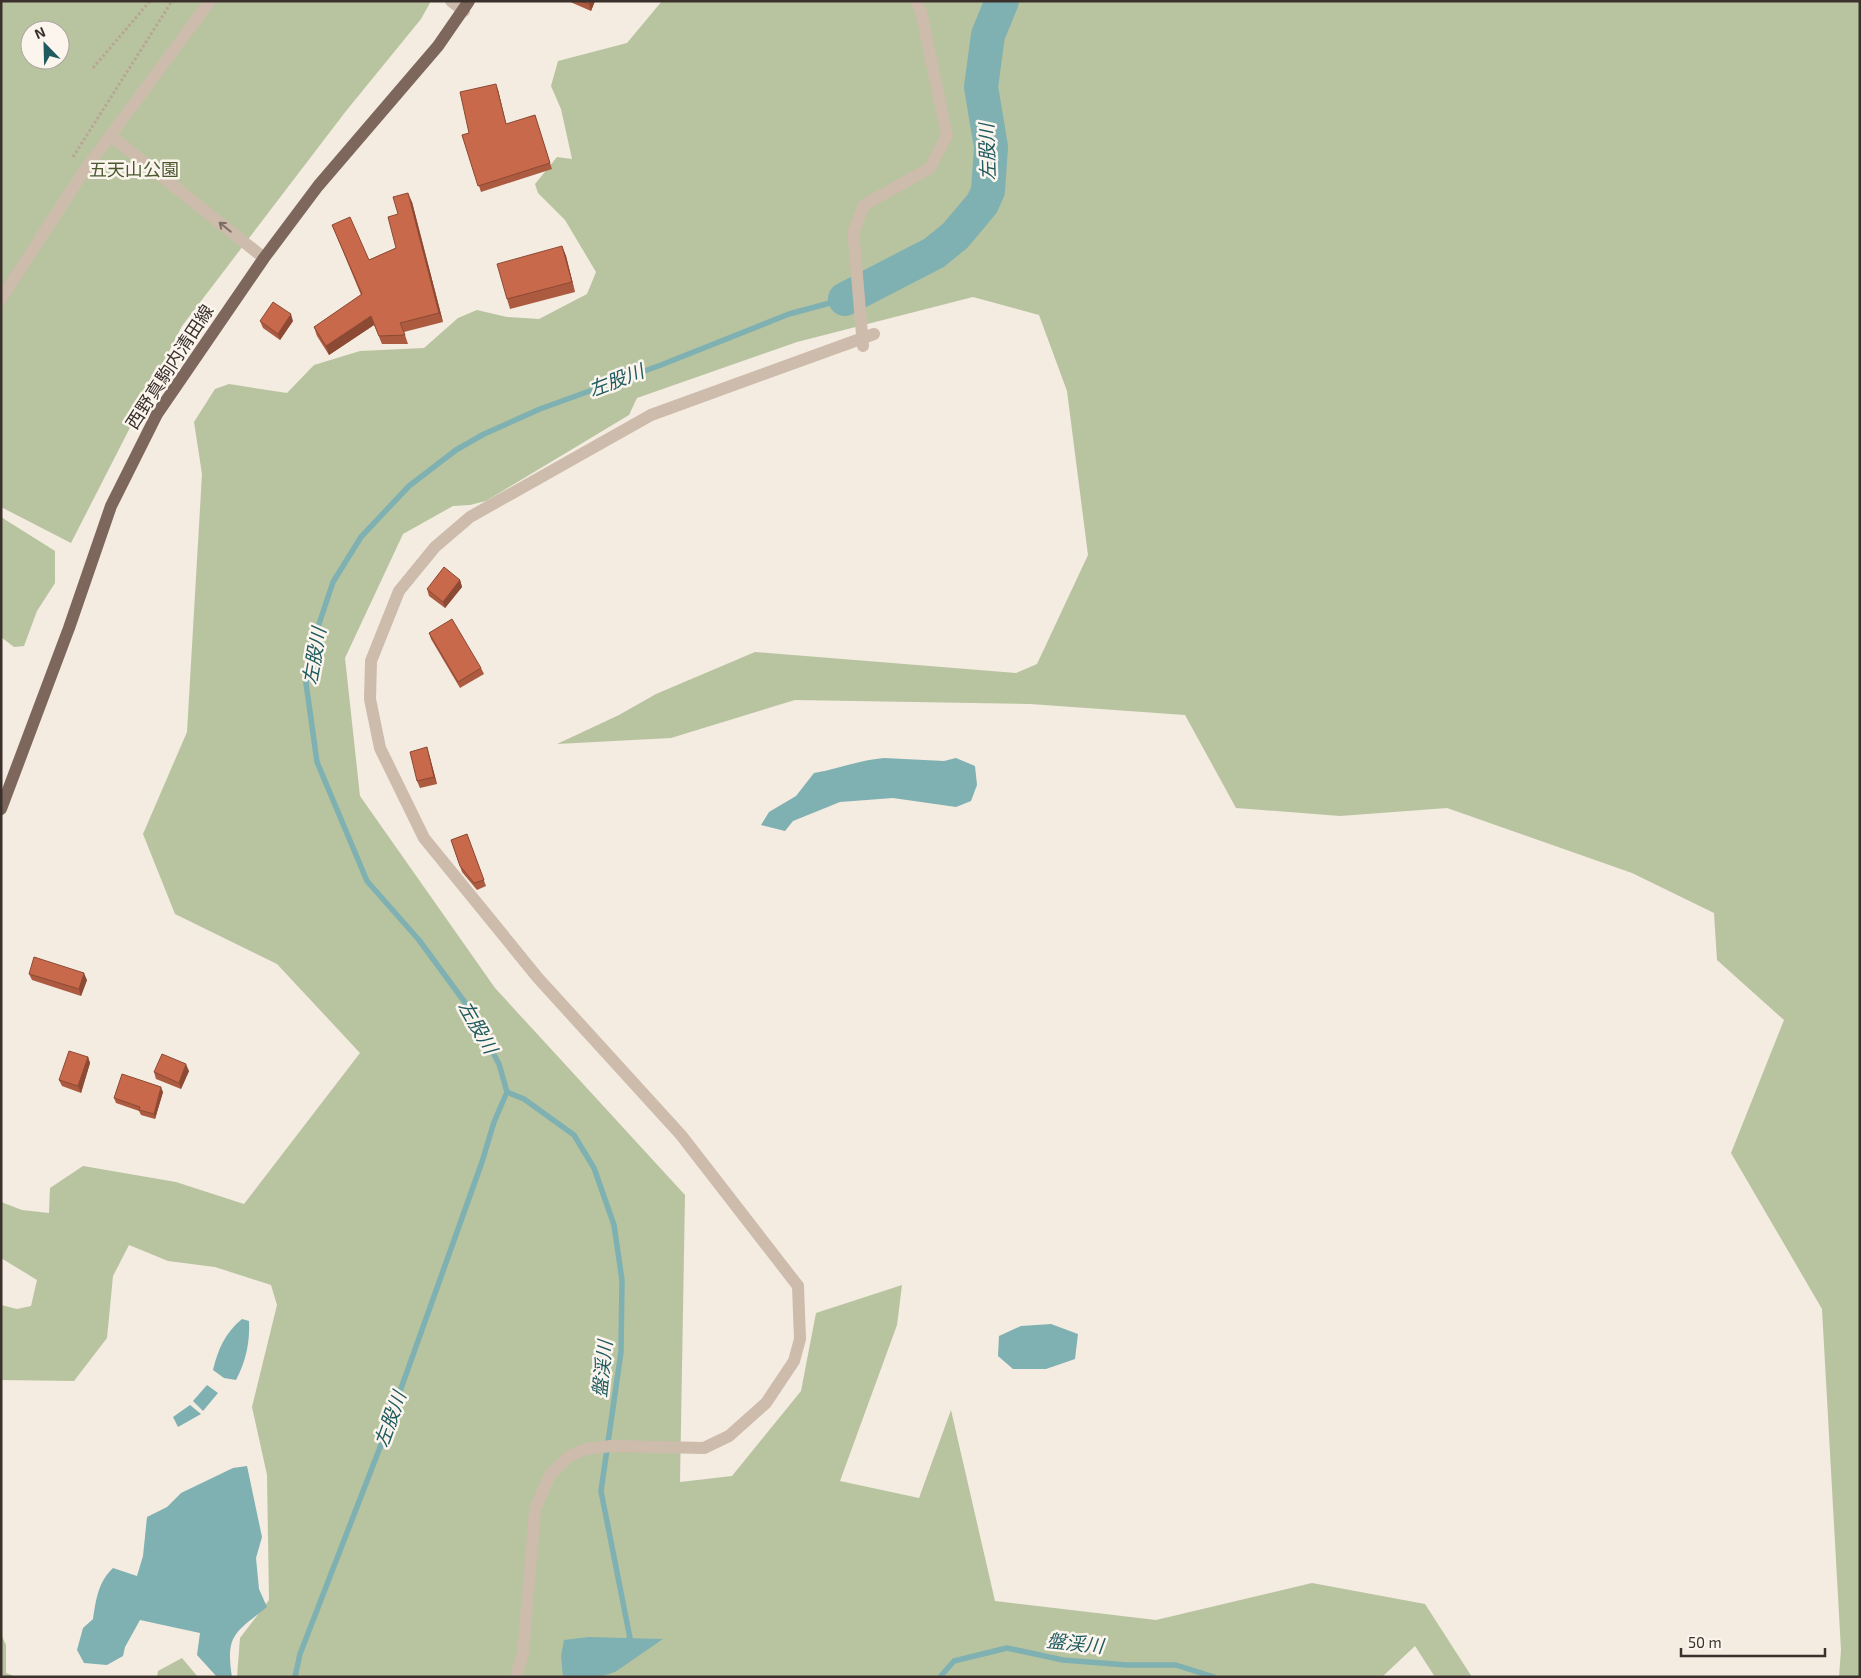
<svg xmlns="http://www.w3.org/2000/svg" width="1861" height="1678" font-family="'Exo 2','Noto Sans JP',sans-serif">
	<rect width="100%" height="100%" fill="#f4ebe1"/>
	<!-- green -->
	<g fill="#b8c4a0" fill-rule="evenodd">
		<path d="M 1,1 L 431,1 L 421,19 L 346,111 L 182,326 L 71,543 L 1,507 ZM 30,30 L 60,30 L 60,60 L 30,60 Z"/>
		<path d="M 662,1 L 1860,1 L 1860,1677 L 1839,1677 L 1841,1650 L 1822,1309 L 1731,1153 L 1784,1020 L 1717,960 L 1714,913 L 1632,873 L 1447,808 L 1340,816 L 1236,808 L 1185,715 L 1030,704 L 795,700 L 671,738 L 557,744 L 619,715 L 656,694 L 755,652 L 1016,673 L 1037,664 L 1088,555 L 1067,391 L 1039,315 L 973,297 L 797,342 L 637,398 L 629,415 L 486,501 L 470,505 L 453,506 L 403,534 L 345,658 L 360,796 L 495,988 L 685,1195 L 680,1482 L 732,1476 L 801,1391 L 816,1313 L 902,1285 L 897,1325 L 840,1481 L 919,1498 L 951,1410 L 995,1601 L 1156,1620 L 1312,1583 L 1425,1604 L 1472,1677 L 1435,1677 L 1415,1646 L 1382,1677 L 237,1677 L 240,1638 L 269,1600 L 267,1475 L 252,1407 L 277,1305 L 271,1285 L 215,1267 L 168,1261 L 129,1245 L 113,1276 L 107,1338 L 74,1381 L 1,1380 L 1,1305 L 17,1309 L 31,1306 L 37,1280 L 1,1258 L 1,1202 L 22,1210 L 49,1213 L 50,1188 L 83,1166 L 176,1182 L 244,1204 L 360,1053 L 277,964 L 175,914 L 143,834 L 187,732 L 202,474 L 194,422 L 215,389 L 229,384 L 287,393 L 314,365 L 360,351 L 424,348 L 458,318 L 477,310 L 507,317 L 539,319 L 587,294 L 596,272 L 565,220 L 538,193 L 535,184 L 557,157 L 572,159 L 561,109 L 551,86 L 558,61 L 627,43 Z"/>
		<path d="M 1,517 L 55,551 L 55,583 L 37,611 L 24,646 L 14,647 L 1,637 Z"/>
		<path d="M 1,1634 L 6,1645 L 6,1673 L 16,1677 L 1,1677 Z"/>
		<path d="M 182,1658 L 198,1677 L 157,1677 L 158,1671 Z"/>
	</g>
	<!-- water -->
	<g fill="#7fb0b2">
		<path d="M 884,758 L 944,761 L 956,758 L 975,766 L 977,785 L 971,801 L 956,807 L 893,798 L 840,802 L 793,821 L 785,831 L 761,825 L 769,812 L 796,796 L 814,773 C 838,769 860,760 884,758 Z"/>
		<path d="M 242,1319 L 249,1321 C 250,1342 246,1361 236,1380 L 224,1378 L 213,1370 C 218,1349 225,1333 242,1319 Z"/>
		<path d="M 1051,1324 L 1078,1334 L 1075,1359 L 1046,1369 L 1013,1369 L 998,1356 L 999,1336 L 1021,1326 Z"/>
		<path d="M 207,1385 L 218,1393 L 203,1411 L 193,1401 Z"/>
		<path d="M 190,1405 L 201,1414 L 178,1427 L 173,1417 Z"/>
		<path d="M 247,1466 L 262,1537 L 256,1558 L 259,1589 L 267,1607 C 236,1632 225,1634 232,1677 L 217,1677 L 197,1655 L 200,1633 L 140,1620 L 125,1647 L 123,1656 L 107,1665 L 84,1663 L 77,1650 L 83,1628 L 93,1619 C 96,1600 98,1582 113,1568 L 137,1576 L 143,1556 L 147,1517 L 167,1507 L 181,1493 L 233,1468 Z"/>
		<path d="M 589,1637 L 663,1639 L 615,1672 L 599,1677 L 563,1677 L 561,1656 L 564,1640 Z"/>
	</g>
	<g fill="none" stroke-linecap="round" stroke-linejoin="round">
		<!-- stream -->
		<g stroke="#7fb0b2" stroke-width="5.5">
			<path d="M 507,1092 L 524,1099 L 574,1135 L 594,1168 L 614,1225 L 622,1280 L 621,1352 L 601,1491 L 630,1638 L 625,1642"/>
			<path d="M 295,1677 L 300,1654 L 379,1450 L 482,1162 L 494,1122 L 507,1092 L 499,1064 L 469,1008 L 419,940 L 367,881 L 317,762 L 306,683 L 312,645 L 333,582 L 361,537 L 409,486 L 456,450 L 484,434 L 540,409 L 661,365 L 789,314 L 845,299"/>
			<path d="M 940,1677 L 954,1661 L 1007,1648 L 1063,1660 L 1127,1665 L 1176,1665 L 1214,1677"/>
		</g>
		<!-- river -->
		<path stroke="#7fb0b2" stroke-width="34" d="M 845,299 L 934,253 L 955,236 L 982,204 L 988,191 L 991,147 L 981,87 L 988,35 L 1002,1"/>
		<!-- path -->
		<g stroke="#b9a596" stroke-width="3" stroke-dasharray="2.5 2.5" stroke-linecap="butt">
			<path d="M 93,68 L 150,1"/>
			<path d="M 73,157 L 172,1"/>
		</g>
		<!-- minor -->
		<g stroke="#cdbbac" stroke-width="12">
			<path d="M 451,1 L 464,11"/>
			<path d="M 111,136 L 264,258"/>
			<path d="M 854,240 L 853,233 L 864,205 L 930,168 L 947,135 L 921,12 L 916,1"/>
			<path d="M 1,299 L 82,174 L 210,1"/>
			<path d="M 516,1677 L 523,1653 L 535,1509 L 550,1475 L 568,1457 L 586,1449 L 611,1446 L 704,1448 L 729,1436 L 766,1403 L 794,1361 L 800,1339 L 798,1286 L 681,1135 L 538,978 L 424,838 L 380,748 L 370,699 L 371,661 L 399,591 L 435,547 L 470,517 L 651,415 L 874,334"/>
		</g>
		<!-- major -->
		<path stroke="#7d675c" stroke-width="12" d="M 1,809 L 69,628 L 111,506 L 157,414 L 264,258 L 318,186 L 438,46 L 469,1"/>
		<!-- minor-bridge -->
		<path stroke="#cdbbac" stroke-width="12" d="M 854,240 L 863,346"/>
	</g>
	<!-- wall -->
	<g fill="#ac5a40">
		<path d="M 568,1 L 595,1 L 591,11 Z"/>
		<path d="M 498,90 L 506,124 L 535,115 L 552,169 L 481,192 L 462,135 L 469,133 Z"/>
		<path d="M 412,202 L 443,322 L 404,332 L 408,344 L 382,344 L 374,325 L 329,355 L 317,336 L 314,327 L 361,295 L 332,225 L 369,260 L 396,248 L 398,214 Z"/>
		<path d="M 562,246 L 566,256 L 575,292 L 510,309 L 507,299 Z"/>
		<path d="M 260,321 L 293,321 L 280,340 L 263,328 Z"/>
		<path d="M 460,580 L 462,587 L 445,608 L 429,596 L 427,589 Z"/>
		<path d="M 429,633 L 481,668 L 484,674 L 460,688 L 431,639 Z"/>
		<path d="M 429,754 L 437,784 L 420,788 L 417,781 Z"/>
		<path d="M 467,834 L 486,886 L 477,890 L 462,872 L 451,840 Z"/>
		<path d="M 29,974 L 87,980 L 81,996 L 32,980 Z"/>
		<path d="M 88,1057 L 90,1063 L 81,1093 L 62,1086 L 59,1080 Z"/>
		<path d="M 189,1071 L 181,1089 L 156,1079 L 154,1072 Z"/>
		<path d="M 163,1092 L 155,1119 L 141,1115 L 139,1111 L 116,1103 L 114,1098 Z"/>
	</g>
	<!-- shaded-wall -->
	<g fill="#8c4a34">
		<path d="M 590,1 L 595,1 L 591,11 L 589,4 Z"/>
		<path d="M 496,84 L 498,90 L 508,131 L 506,124 Z"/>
		<path d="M 408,193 L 412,202 L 443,322 L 439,313 Z"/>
		<path d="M 562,246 L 566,256 L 575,292 L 572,282 Z"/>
		<path d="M 291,314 L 293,321 L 280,340 L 278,334 Z"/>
		<path d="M 371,316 L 374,325 L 329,355 L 326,346 Z"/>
		<path d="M 460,580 L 462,587 L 445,608 L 443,602 Z"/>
		<path d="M 427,747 L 429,754 L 437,784 L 434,777 Z"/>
		<path d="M 84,973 L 87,980 L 81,996 L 79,989 Z"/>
		<path d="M 88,1057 L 90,1063 L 81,1093 L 78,1086 Z"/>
		<path d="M 186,1064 L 189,1071 L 181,1089 L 179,1083 Z"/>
		<path d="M 161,1087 L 163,1092 L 155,1119 L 154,1114 Z"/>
	</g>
	<!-- building -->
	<g fill="#c8694b" stroke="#8c4a34">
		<path d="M 581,1 L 590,1 L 589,4 Z"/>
		<path d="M 496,84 L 506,124 L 535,115 L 550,163 L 478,186 L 462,135 L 469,133 L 460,92 Z"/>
		<path d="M 408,193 L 439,313 L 400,323 L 405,335 L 379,336 L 371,316 L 326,346 L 314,327 L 362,294 L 332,225 L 350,217 L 369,260 L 396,248 L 388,217 L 398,214 L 393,197 Z"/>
		<path d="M 562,246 L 572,282 L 507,299 L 497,264 Z"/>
		<path d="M 273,302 L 291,314 L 278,334 L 260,321 Z"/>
		<path d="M 444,567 L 460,580 L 443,602 L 427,589 Z"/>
		<path d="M 452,619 L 481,668 L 458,682 L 429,633 Z"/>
		<path d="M 427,747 L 434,777 L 417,781 L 410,752 Z"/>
		<path d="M 467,834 L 484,880 L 474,883 L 460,866 L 451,840 Z"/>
		<path d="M 34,957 L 84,973 L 79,989 L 29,974 Z"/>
		<path d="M 69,1051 L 88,1057 L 78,1086 L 59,1080 Z"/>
		<path d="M 162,1054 L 186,1064 L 179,1083 L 154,1072 Z"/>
		<path d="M 122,1074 L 161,1087 L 154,1114 L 139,1110 L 140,1107 L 114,1098 Z"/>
	</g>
	<!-- one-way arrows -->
	<defs><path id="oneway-shaft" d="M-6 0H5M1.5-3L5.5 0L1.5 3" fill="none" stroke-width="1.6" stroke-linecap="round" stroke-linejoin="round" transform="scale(1.25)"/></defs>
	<use stroke="#7d6f65" href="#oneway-shaft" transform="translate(225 227) rotate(-141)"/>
	<g text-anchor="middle" stroke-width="5" stroke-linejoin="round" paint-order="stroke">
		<!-- park labels -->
		<g font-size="18" fill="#4a5a2e" stroke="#fbf5ee">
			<text x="134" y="176">五天山公園</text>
		</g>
		<!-- street labels -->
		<g font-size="18" fill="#3b302b" stroke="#fbf5ee">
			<text transform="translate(170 367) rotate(-57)" y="6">西野真駒内清田線</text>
		</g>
		<!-- water labels -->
		<g font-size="19" font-style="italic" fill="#1f5a5e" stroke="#fbf5ee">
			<text transform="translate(987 152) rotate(-92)" y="7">左股川</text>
			<text transform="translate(616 380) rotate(-21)" y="7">左股川</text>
			<text transform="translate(314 656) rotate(-80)" y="7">左股川</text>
			<text transform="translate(478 1027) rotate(60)" y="7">左股川</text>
			<text transform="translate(602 1369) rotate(-84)" y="7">盤渓川</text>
			<text transform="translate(390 1419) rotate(-70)" y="7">左股川</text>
			<text transform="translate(1075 1643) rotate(6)" y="7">盤渓川</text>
		</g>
	</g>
	<!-- border -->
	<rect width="1861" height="1678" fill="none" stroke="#3b302b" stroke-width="5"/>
	<!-- north arrow -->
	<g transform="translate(45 45) rotate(337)"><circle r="24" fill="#fbf5ee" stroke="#aea6a0"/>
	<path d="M0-4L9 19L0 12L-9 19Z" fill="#1f5a5e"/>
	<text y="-8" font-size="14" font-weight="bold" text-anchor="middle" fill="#3b302b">N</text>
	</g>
	<!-- scale -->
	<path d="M1681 1648v8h144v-8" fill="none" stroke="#3b302b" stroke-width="2.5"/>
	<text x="1688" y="1648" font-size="15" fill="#3b302b" stroke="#fbf5ee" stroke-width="4" paint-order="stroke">50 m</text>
</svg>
